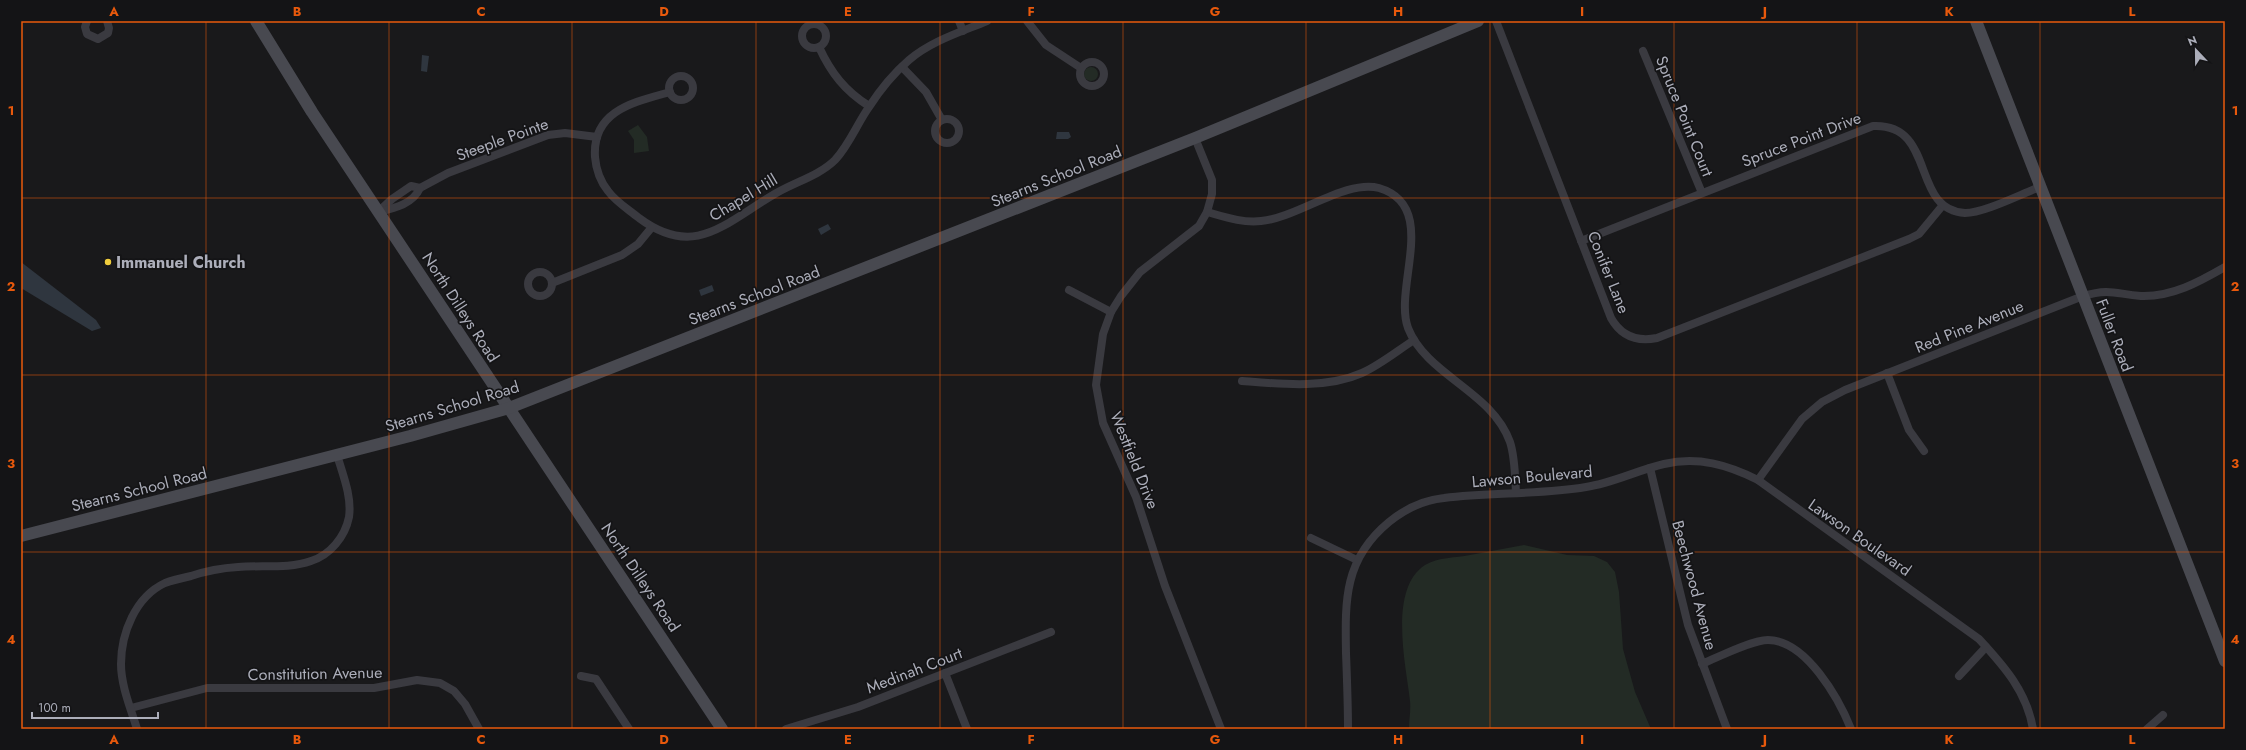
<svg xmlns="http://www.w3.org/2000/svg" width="2246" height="750" font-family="Jost,sans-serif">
	<rect width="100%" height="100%" fill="#19191b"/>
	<!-- green -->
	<g fill="#232b25">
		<circle cx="1091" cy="74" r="7"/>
		<path d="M 638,125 L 647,137 L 649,151 L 634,153 L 634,140 L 628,131 Z"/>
		<path d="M 1524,545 L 1567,555 L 1594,556 L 1607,562 L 1615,572 L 1619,592 L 1623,649 L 1635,692 L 1651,729 L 1409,729 C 1409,720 1411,710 1410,701 C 1406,665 1388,589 1425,565 C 1438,557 1456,558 1470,555 C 1488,552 1506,548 1524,545 Z"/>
	</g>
	<!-- water -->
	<g fill="#2f363f">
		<path d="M 422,55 L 429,56 L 427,72 L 421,71 Z"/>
		<path d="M 1057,132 L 1069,132 L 1071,137 L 1068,139 L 1056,139 Z"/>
		<path d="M 828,224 L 831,229 L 821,235 L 818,229 Z"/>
		<path d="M 21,262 L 96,320 L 101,328 L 92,331 L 21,288 Z"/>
		<path d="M 712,285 L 714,291 L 701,296 L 699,290 Z"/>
	</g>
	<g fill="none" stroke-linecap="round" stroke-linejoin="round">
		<!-- street -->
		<g stroke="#3a3a40" stroke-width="8">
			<path d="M 87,21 L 85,27 L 87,34 L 98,39 L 108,33 L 109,28 L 107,21"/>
			<path d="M 959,21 L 963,31"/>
			<path d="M 1027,21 L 1046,45 L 1081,68"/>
			<path d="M 1496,21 L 1611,318 C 1621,336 1637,342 1657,338 L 1909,239 L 1919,234 L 1943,205"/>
			<circle cx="814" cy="36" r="12"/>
			<path d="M 819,47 C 831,73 845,91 869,106"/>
			<path d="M 1643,51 L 1702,193"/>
			<circle cx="1092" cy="74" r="12"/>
			<path d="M 902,67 L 926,92 L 942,120"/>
			<circle cx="681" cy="88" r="12"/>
			<path d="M 670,92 C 635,102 592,110 595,157 C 596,169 600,181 608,191 C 616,202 628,209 639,218 C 694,259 724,224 773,195 C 792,183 819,176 835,160 C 849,145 857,124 869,107 C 880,90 894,73 909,60 C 931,41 961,32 987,21"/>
			<circle cx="947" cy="131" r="12"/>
			<path d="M 1195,138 L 1212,180 L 1212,194 L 1207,212 L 1199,226 L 1140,272 L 1121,296 L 1111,312 L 1103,334 L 1096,385 L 1103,423 L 1136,497 L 1165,586 L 1221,729"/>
			<path d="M 378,212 L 392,199 L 411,186 L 420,188 L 448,173 L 548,135 L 565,133 L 597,137"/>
			<path d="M 378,212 C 395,208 413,204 420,188"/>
			<path d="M 1207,212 C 1225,217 1242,223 1261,221 C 1297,218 1346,179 1379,188 C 1440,206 1393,287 1408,328 C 1427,376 1492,391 1510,442 C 1515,457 1515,476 1516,493"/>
			<path d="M 1581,241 L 1873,126 C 1937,123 1910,210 1965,213 C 1984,213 2021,194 2040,187"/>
			<circle cx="540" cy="284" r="12"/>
			<path d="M 552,283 L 622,255 L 638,244 L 652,227"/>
			<path d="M 1069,290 L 1111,312"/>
			<path d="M 1887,373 L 1909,430 L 1924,451"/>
			<path d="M 1242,381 C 1280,384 1326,389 1362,373 C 1380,365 1397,351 1414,340"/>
			<path d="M 1650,468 L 1688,625 L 1727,729"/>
			<path d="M 1758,480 L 1802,419 L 1822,402 L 1845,390 L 2083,296 C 2111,288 2115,294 2141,296 C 2172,297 2199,282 2225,267"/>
			<path d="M 1311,538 L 1357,560"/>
			<path d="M 1702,664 C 1718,657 1752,640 1768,640 C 1806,640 1839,699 1851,729"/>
			<path d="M 945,673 L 967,729"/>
			<path d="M 581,676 L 596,679 L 629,729"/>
			<path d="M 1959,676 L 1986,647"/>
			<path d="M 131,708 L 207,688 L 374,688 L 417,680 L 440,683 L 454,691 L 465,704 L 479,729"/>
			<path d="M 137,729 C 131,709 121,686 121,664 C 121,634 135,597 165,583 C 173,580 182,578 191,576 C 206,571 222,568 238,567 C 262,565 289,569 311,561 C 330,555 345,537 349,517 C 352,497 343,475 337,455"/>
			<path d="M 786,729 L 858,707 L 1051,632"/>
			<path d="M 1348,729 C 1348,704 1347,679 1346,653 C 1345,600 1344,559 1389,522 C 1405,509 1424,500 1444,498 C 1491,492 1539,495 1586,487 C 1613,483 1638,470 1664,464 C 1698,456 1728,465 1758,480 L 1979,639 C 2004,666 2027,692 2033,729"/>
			<path d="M 2147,729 L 2163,715"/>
		</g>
		<!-- secondary -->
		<g stroke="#484950" stroke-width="12">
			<path d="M 256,21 L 312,112 L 722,729"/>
			<path d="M 1976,21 L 2225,661"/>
			<path d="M 21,536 L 410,436 L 509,408 L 1195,138 L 1478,21"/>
		</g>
	</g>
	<!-- grid -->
	<path fill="none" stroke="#e8590c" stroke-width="1" stroke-opacity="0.55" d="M 206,21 L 206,729M 389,21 L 389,729M 572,21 L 572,729M 756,21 L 756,729M 940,21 L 940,729M 1123,21 L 1123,729M 1306,21 L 1306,729M 1490,21 L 1490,729M 1674,21 L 1674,729M 1857,21 L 1857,729M 2040,21 L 2040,729M 21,198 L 2225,198M 21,375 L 2225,375M 21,552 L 2225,552"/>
	<!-- markers -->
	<circle fill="#efcc3d" stroke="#141416" stroke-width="1.5" cx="108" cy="262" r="4"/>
	<g text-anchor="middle" stroke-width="3.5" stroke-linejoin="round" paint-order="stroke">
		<!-- street labels -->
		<g font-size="16" fill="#acaeba" stroke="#141416">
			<text transform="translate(1685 116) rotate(68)" y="6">Spruce Point Court</text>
			<text transform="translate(502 139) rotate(-20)" y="6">Steeple Pointe</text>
			<text transform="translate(1801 139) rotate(-21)" y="6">Spruce Point Drive</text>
			<text transform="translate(1056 176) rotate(-22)" y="6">Stearns School Road</text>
			<text transform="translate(743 197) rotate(-31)" y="6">Chapel Hill</text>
			<text transform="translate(1609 272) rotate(68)" y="6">Conifer Lane</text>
			<text transform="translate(754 295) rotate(-21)" y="6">Stearns School Road</text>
			<text transform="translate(461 307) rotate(57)" y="6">North Dilleys Road</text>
			<text transform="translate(1969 326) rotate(-22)" y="6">Red Pine Avenue</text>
			<text transform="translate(2115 335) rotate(69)" y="6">Fuller Road</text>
			<text transform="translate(452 406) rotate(-17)" y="6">Stearns School Road</text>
			<text transform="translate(1135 460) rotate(68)" y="6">Westfield Drive</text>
			<text transform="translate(1532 476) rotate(-5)" y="6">Lawson Boulevard</text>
			<text transform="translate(139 489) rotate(-14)" y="6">Stearns School Road</text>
			<text transform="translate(1860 537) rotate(35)" y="6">Lawson Boulevard</text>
			<text transform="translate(641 577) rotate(56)" y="6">North Dilleys Road</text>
			<text transform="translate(1695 585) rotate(75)" y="6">Beechwood Avenue</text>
			<text transform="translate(914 670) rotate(-21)" y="6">Medinah Court</text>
			<text transform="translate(315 673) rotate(-1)" y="6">Constitution Avenue</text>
		</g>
		<!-- poi labels -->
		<g font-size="16" font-weight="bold" fill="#acaeba" stroke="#141416" text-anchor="start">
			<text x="116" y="268">Immanuel Church</text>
		</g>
	</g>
	<!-- border -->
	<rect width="2246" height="750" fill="none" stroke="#141416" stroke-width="44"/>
	<!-- north arrow -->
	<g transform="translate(2196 50) rotate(338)" stroke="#141416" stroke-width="3" paint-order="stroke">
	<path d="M0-3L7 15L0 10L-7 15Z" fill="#acaeba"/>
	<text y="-6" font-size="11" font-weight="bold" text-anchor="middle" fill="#acaeba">N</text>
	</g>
	<!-- scale -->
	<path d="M32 712v6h126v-6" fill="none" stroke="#acaeba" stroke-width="2"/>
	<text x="38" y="712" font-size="12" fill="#acaeba" stroke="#141416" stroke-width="3" paint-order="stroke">100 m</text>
	<rect x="22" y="22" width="2202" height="706" fill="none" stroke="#e8590c" stroke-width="1.5"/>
	<g font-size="13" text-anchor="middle" font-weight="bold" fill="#e8590c">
		<text x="114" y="16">A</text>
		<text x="297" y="16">B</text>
		<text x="481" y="16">C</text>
		<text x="664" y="16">D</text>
		<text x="848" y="16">E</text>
		<text x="1031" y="16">F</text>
		<text x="1215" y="16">G</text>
		<text x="1398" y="16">H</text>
		<text x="1582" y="16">I</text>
		<text x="1765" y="16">J</text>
		<text x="1949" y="16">K</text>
		<text x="2132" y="16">L</text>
		<text x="11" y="115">1</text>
		<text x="2235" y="115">1</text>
		<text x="11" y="291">2</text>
		<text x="2235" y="291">2</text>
		<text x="11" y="468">3</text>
		<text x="2235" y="468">3</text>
		<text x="11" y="644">4</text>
		<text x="2235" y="644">4</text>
		<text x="114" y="744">A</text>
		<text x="297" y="744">B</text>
		<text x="481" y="744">C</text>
		<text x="664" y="744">D</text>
		<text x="848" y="744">E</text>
		<text x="1031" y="744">F</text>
		<text x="1215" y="744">G</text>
		<text x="1398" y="744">H</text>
		<text x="1582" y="744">I</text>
		<text x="1765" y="744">J</text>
		<text x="1949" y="744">K</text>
		<text x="2132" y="744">L</text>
	</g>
</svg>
